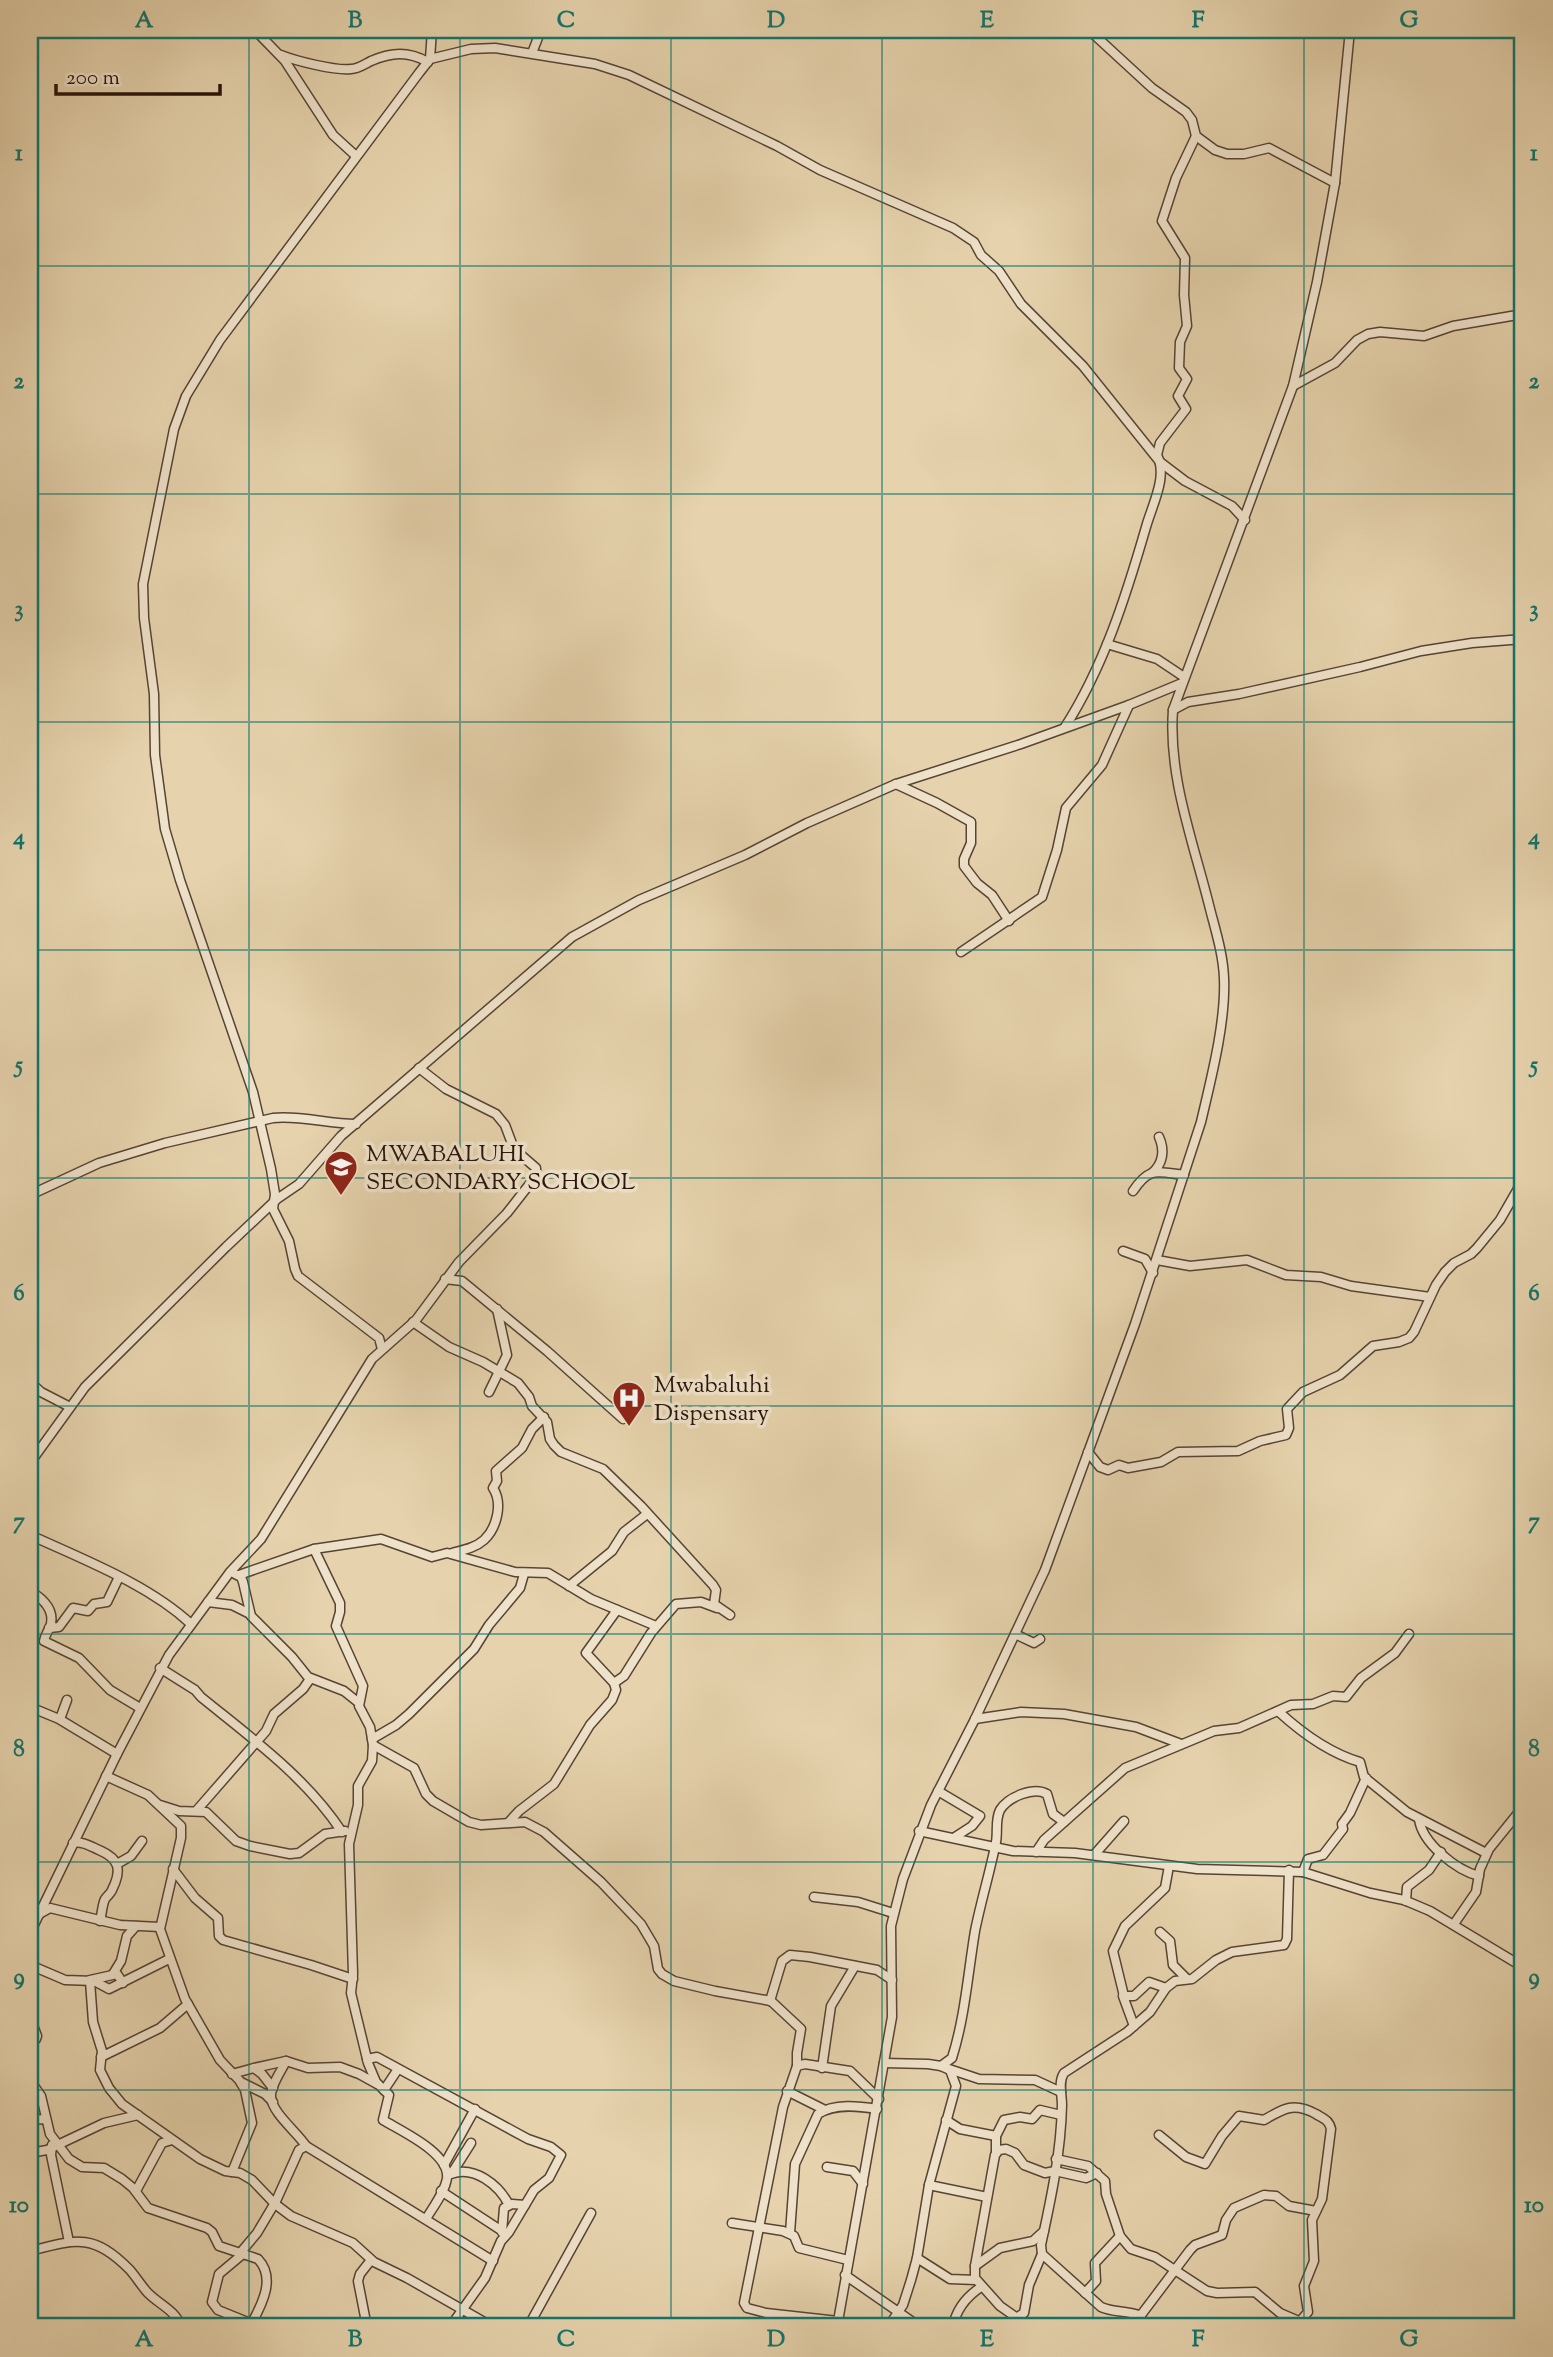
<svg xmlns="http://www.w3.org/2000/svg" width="1553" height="2357" font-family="'Sorts Mill Goudy',serif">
	<rect width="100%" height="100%" fill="#e6d3ad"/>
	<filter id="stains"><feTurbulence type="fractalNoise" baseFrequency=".00286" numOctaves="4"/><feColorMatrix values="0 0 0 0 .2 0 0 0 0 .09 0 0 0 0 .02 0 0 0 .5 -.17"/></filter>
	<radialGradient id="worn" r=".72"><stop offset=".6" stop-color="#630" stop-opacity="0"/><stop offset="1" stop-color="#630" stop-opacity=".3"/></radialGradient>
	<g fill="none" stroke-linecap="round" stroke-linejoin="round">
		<defs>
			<g id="minor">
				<path d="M 255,30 L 285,61 L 333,135 L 356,156"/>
				<path d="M 1089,30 L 1152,88 L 1186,112 L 1192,120 L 1196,136 L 1215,150 L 1227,154 L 1244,154 L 1269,148 L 1335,183"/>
				<path d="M 532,53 L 541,30"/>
				<path d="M 281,55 C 296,61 336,71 351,69 C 358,69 365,64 371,61 C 392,52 408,51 428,62"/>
				<path d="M 430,59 L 432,30"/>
				<path d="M 1293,386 L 1335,363 L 1357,340 L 1368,334 L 1380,332 L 1424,336 L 1453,326 L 1523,314"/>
				<path d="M 1107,644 L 1157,659 L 1184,677"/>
				<path d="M 1173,710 L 1188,702 L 1239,694 L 1360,667 L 1421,651 L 1472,643 L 1523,639"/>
				<path d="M 1065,727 C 1104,666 1126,596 1146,527 C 1152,505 1168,477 1157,455 L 1160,443 L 1186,409 L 1178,396 L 1187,379 L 1179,368 L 1180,342 L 1187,326 L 1184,295 L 1185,258 L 1162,221 L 1176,178 L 1196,136"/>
				<path d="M 896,784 L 937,803 L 971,822 L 971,843 L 964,859 L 964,866 L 977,883 L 992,895 L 1009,921"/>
				<path d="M 961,952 L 1042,897 L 1057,850 L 1066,808 L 1102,765 L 1129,705"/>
				<path d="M 1152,1173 C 1163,1164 1165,1150 1159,1137"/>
				<path d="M 1133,1191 C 1150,1166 1157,1172 1184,1175"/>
				<path d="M 30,1195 L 99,1163 L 165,1143 L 273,1118 C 300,1115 328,1124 356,1124"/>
				<path d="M 1123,1251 L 1145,1259 L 1153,1273"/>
				<path d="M 1157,1260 L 1190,1266 L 1247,1260 L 1286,1275 L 1321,1277 L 1351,1286 L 1430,1297"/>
				<path d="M 445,1279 L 462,1281 L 547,1351 L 623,1419"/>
				<path d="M 413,1322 L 449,1347 L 483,1362 L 518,1383 L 529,1397 L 532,1406 L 547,1422 L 550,1439 L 554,1445 L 561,1452 L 603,1469 L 641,1506 L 713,1585 L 716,1590 L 714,1604 L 730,1615"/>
				<path d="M 382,1349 L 379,1338 L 298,1276 L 295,1269 L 289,1241 L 273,1209 L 275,1194 L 271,1169 L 253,1092 L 180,880 L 165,829 L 155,755 L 154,694 L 144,618 L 143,584 L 174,429 L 186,396 L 220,340 L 419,73 L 430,59 L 471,49 L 495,48 L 595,64 L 629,75 L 777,146 L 820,170 L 953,228 L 974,242 L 981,255 L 999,271 L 1021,304 L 1083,366 L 1160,462 L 1185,481 L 1232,506 L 1245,520"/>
				<path d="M 30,1382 L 41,1392 L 70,1407"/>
				<path d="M 489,1392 L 507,1355 L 497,1309"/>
				<path d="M 1088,1452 L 1100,1467 L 1108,1470 L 1119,1465 L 1128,1468 L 1161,1462 L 1178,1452 L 1238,1451 L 1260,1441 L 1286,1435 L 1289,1428 L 1287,1409 L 1303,1392 L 1340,1375 L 1373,1346 L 1399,1342 L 1409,1338 L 1414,1332 L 1436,1285 L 1445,1272 L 1454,1263 L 1471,1254 L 1477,1248 L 1500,1220 L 1523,1180"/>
				<path d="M 30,1463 L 85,1387 L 226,1247 L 277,1199 L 299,1184 L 341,1136 L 572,937 L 639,900 L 745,855 L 807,823 L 896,784 L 1021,744 L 1129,705 L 1182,683"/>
				<path d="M 30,1535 C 82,1559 148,1584 191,1624"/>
				<path d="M 314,1549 L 340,1603 L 340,1612 L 336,1626 L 363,1686 L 359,1706 L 370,1727 L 373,1745 L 372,1761 L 358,1786 L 358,1805 L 349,1844 L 353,1974 L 351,1993 L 368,2063 L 376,2082 L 389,2095 L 383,2120 C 401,2131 450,2153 447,2178 C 445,2192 433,2207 426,2219"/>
				<path d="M 452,1553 C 463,1550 475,1548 484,1540 C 497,1528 503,1503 493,1488 L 497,1481 L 496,1471 L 522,1448 L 532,1429 L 544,1417"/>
				<path d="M 235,1574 L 241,1577 L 243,1582 L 251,1616 L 292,1657 L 308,1677 L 344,1691 L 359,1703"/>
				<path d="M 239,1575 L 314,1549 L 381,1539 L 432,1557 L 447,1553 L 515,1572 L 548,1573 L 591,1599 L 656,1626"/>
				<path d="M 569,1586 L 612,1551 L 624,1532 L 647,1514"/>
				<path d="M 30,1591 C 42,1598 54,1609 51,1624 C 49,1631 45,1634 44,1641 L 79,1658 L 110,1690 L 140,1708"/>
				<path d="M 208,1602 L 232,1605 L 250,1614"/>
				<path d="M 49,1628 L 59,1627 L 73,1608 L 88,1611 L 94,1604 L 107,1602 L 119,1577"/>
				<path d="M 1015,1634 L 1034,1643 L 1040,1639"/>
				<path d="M 160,1668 L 195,1690 L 201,1697 C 250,1737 306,1777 342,1832"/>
				<path d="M 614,1683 L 624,1676 L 651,1633 L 676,1604 L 701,1602 L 717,1608"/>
				<path d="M 30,1707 L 59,1719 L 117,1754"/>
				<path d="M 1279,1712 C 1302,1733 1329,1753 1360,1762 L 1364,1777 L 1407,1812 L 1486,1853"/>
				<path d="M 60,1719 L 67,1700"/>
				<path d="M 975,1719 L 1021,1712 L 1064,1714 L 1136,1727 L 1181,1744"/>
				<path d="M 372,1739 L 396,1725 L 409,1714 L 474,1649 L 489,1625 L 520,1588 L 524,1574"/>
				<path d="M 373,1745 L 414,1768 L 426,1794 L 433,1801 L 469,1822 L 481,1825 L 525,1822 L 544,1832 L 601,1882 L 641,1924 L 654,1946 L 658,1969 L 662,1974 L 674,1981 L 715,1991 L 771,2001 L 801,2029 L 797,2053 L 797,2066"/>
				<path d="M 106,1776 L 148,1795 L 181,1826 L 181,1838 L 160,1929 L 185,1999 L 220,2060 L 239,2080 L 245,2090 L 252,2123 L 232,2172"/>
				<path d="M 938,1791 L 980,1816 L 972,1826 L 955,1837"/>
				<path d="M 160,1805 L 179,1811 L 206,1812 L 236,1841 L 250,1846 L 290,1854 L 299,1853 L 325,1834 L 345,1831"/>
				<path d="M 197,1810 L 266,1731 L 274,1714 L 303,1689 L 310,1679"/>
				<path d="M 1419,1819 C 1422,1843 1456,1870 1479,1876"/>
				<path d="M 508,1823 L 519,1811 L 554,1784 L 590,1725 L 612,1700 L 616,1690 L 614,1683 L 586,1653 L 617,1610"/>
				<path d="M 919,1831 L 1013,1851 L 1075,1853 L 1197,1869 L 1303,1872 L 1370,1893 L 1404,1900 L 1430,1911 L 1523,1967"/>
				<path d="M 73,1843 C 82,1841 90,1846 99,1850 C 120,1859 122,1870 112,1890 C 111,1893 107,1896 105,1899 C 102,1905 102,1914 100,1921"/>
				<path d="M 1036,1852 L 1044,1840 L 1125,1768 L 1214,1731 L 1239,1728 L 1291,1705 L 1313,1704 L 1333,1696 L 1346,1697 L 1361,1678 L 1395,1653 L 1409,1634"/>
				<path d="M 1094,1855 L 1124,1821"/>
				<path d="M 117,1864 L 131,1856 L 142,1841"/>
				<path d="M 173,1869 L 195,1898 L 218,1918 L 219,1936 L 223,1940 L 311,1965 L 353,1979"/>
				<path d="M 1303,1872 L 1308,1859 L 1323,1855 L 1343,1829 L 1342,1824 L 1350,1813 L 1366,1778"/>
				<path d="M 814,1897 L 858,1902 L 893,1913"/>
				<path d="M 1406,1901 L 1407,1887 L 1429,1870 L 1441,1852"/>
				<path d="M 41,1913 L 50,1908 L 120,1925 L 160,1927"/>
				<path d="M 1454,1924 L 1476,1892 L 1480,1869 L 1489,1849 L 1523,1807"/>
				<path d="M 1160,1932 L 1170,1941 L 1173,1965 L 1187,1979"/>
				<path d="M 30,1933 L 117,1754 L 169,1655 L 230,1572 L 261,1539 L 372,1359 L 416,1320 L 459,1262 L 507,1213 L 536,1176 L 536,1168 L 514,1149 L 505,1125 L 496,1114 L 446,1089 L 419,1068"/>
				<path d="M 30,1965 L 65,1980 L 94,1981 L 109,1989 L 169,1959"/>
				<path d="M 113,1974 L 121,1961 L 127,1936 L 136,1926"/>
				<path d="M 90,1980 L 117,1974 L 123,1983"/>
				<path d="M 90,1981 L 93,2022 L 102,2051 L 100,2070 L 109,2088 L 122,2104 L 200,2159 L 225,2171 L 240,2173 L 252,2180 L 275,2204 L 291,2216 L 353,2243 L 374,2262 L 407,2278 L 493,2327"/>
				<path d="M 1124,1996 L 1113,1951 L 1125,1926 L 1165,1888 L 1169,1866"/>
				<path d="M 770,2001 L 782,1961 L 790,1955 L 810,1957 L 877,1970 L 892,1980"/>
				<path d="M 30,2017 L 37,2036 L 36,2039 L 30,2042"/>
				<path d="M 1134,2026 L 1123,1996 L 1134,1996 L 1149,1982 L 1166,1988"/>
				<path d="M 101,2057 L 160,2028 L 188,2004"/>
				<path d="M 367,2059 L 377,2057 L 528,2139 L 551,2147 L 561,2155 L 549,2178 L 534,2190 L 509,2232 L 501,2241 L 485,2278 L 450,2327"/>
				<path d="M 286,2061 C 282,2070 270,2086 271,2097 C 272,2113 298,2133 306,2146"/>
				<path d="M 884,2063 L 928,2064 L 941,2066 L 950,2070 L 956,2086 L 929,2185 L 917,2258 L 911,2280 L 903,2305 L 888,2327"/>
				<path d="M 941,2066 L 952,2058 C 965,2017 968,1973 975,1931 C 981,1901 990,1872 996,1842 C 998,1831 995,1820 1000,1810 C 1008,1797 1034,1786 1047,1794 L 1053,1814 L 1064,1822"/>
				<path d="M 254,2068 L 286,2061 L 308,2068 L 340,2067 L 359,2074 L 377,2084"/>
				<path d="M 822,2068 L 831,2006 L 855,1966"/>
				<path d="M 949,2069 L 979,2079 L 1035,2080 L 1061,2092"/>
				<path d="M 232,2074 L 254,2068 L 262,2074 L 273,2088"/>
				<path d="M 30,2080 L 41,2096 L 50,2134 L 69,2159 L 82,2167 L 104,2168 L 122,2179 L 133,2188 L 148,2208 L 207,2228 L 212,2232 L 219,2246 L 258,2259 C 276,2278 262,2304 252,2323"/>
				<path d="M 241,2082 L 265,2094 L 273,2102"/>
				<path d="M 384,2090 L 398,2069"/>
				<path d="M 787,2091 L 825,2110"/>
				<path d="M 30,2120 L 46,2119"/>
				<path d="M 946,2120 L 960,2129 L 996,2136"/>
				<path d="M 1159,2135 L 1186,2157 L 1205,2164 L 1222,2136 L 1239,2116 L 1264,2120 C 1284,2108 1294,2102 1316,2114 C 1324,2119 1329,2120 1331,2129 L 1322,2199 L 1312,2220 L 1314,2261 L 1304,2286 L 1308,2312 L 1295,2327"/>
				<path d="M 52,2145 L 51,2155 L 69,2242"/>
				<path d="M 30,2153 L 47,2150 L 104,2123 L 138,2115"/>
				<path d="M 996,2153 L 996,2136 L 1004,2120 L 1020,2117 L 1032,2119 L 1040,2110 L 1061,2115"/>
				<path d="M 1056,2159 L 1088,2166 L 1105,2181 L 1106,2194 L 1120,2236 L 1131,2249 L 1155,2257 L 1207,2291 L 1217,2293 L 1255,2292 L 1280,2313 L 1301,2322"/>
				<path d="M 444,2165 L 475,2109"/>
				<path d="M 827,2167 L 853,2171 L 863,2184"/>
				<path d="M 452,2173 L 471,2143"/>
				<path d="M 451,2174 C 474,2165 499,2185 509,2205"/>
				<path d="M 929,2185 L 987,2197"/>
				<path d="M 136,2191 L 162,2143 L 172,2140"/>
				<path d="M 441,2191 L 502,2231"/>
				<path d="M 732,2223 L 783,2231 L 794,2236 L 799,2248 L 848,2260"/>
				<path d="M 502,2232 L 504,2208 L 512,2204 L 525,2205"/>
				<path d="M 790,2233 L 795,2164 L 818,2114 C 834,2103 859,2106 877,2109"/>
				<path d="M 30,2251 C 76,2239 94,2233 130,2270 C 136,2277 141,2285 147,2292 C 158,2304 176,2310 181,2327"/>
				<path d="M 241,2252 L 257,2233 L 276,2201 L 299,2150 L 306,2146 L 493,2261"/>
				<path d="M 244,2253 L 219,2274 L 212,2302 L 218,2310 L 260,2327"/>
				<path d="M 917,2258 L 950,2279 L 976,2280"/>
				<path d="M 975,2266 L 1000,2248 L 1033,2241 L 1044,2231"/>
				<path d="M 845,2275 L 920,2327"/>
				<path d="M 1085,2293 L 1096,2281 L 1095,2263 L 1120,2236"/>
				<path d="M 1141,2316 C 1127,2310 1114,2313 1101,2307 L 1042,2254 L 1041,2245 C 1051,2199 1061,2152 1062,2105 C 1062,2094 1058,2082 1064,2073 L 1127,2032 L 1150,2012 L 1166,1988 L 1175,1981 L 1192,1979 L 1216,1960 L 1232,1952 L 1284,1945 L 1287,1939 L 1289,1870"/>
				<path d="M 1016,2318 L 1024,2313 L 1029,2285 L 1042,2254"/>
				<path d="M 838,2321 L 766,2313 L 747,2308 L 744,2303 L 783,2107 L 797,2066 L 805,2064 L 850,2071 L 879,2099"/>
				<path d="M 367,2327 L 358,2281 L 360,2274 L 371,2260"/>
				<path d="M 528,2327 L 591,2213"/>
				<path d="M 837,2327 L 892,2017 L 891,1926 L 903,1879 L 931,1805 L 975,1719 L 1045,1570 L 1135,1324 L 1201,1122 C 1211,1079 1226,1022 1224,978 C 1223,953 1215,929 1209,905 C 1193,841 1168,776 1173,710 L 1293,386 L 1317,282 L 1335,183 L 1350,30"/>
				<path d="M 953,2327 C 956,2309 966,2297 981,2287"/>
				<path d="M 1030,2327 L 1000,2306 L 975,2278 L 975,2266 L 995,2155 L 999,2150 L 1006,2149 L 1015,2153 L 1024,2165 L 1045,2173 L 1055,2171 L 1086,2178 L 1097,2173"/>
				<path d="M 1132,2327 L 1190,2250 L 1195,2245 L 1222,2235 L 1226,2220 L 1234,2208 L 1264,2195 L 1276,2196 L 1289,2206 L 1316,2211"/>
			</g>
		</defs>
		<!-- minor casing -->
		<use href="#minor" stroke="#574434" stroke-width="11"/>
		<!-- minor -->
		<use href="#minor" stroke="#efe2ca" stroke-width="8"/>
	</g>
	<!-- grid -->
	<path fill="none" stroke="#0f766e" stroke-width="2" stroke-opacity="0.55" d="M 249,30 L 249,2327M 460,30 L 460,2327M 671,30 L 671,2327M 882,30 L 882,2327M 1093,30 L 1093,2327M 1304,30 L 1304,2327M 30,266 L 1523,266M 30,494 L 1523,494M 30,722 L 1523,722M 30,950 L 1523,950M 30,1178 L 1523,1178M 30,1406 L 1523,1406M 30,1634 L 1523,1634M 30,1862 L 1523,1862M 30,2090 L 1523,2090"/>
	<!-- icons -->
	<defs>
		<symbol id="school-pin" viewBox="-11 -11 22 30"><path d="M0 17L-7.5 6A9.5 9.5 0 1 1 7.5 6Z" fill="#8f2418" stroke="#efe2ca"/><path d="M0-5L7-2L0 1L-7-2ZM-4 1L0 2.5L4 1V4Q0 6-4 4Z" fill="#fff"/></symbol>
		<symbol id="hospital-pin" viewBox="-11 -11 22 30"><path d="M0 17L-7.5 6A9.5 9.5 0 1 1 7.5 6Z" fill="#8f2418" stroke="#efe2ca"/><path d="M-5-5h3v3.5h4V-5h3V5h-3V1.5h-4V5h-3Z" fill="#fff"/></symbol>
	</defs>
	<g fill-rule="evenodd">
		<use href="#school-pin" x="322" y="1148" width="38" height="52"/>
		<use href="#hospital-pin" x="610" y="1379" width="38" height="52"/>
	</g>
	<g text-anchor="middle" stroke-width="7" stroke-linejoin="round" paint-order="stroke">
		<!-- poi labels -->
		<g font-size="24" fill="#27140c" stroke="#efe2ca" text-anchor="start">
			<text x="366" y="1161">MWABALUHI<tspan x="366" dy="28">SECONDARY SCHOOL</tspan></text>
			<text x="654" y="1392">Mwabaluhi<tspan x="654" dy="28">Dispensary</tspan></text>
		</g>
	</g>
	<!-- margin -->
	<rect width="1553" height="2357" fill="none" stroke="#e6d3ad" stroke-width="77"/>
	<!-- scale -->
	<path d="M56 84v10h164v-10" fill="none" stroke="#27140c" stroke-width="3.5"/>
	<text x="66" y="84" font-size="21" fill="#27140c" stroke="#efe2ca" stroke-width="5" paint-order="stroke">200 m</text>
	<rect x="38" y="38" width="1476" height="2280" fill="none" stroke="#0f766e" stroke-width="2.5"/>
	<g font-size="23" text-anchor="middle" font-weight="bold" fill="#0f766e">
		<text x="144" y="27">A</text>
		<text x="355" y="27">B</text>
		<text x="566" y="27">C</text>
		<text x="776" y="27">D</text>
		<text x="987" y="27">E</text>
		<text x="1198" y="27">F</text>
		<text x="1409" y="27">G</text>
		<text x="19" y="160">1</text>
		<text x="1534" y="160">1</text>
		<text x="19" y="388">2</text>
		<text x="1534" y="388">2</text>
		<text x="19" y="616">3</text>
		<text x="1534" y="616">3</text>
		<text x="19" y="844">4</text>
		<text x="1534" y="844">4</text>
		<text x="19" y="1072">5</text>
		<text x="1534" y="1072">5</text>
		<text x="19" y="1300">6</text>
		<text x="1534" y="1300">6</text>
		<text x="19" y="1528">7</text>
		<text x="1534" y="1528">7</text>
		<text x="19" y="1756">8</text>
		<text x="1534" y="1756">8</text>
		<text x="19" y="1984">9</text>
		<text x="1534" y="1984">9</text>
		<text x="19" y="2212">10</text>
		<text x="1534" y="2212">10</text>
		<text x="144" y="2346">A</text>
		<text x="355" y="2346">B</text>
		<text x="566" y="2346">C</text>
		<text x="776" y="2346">D</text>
		<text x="987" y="2346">E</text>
		<text x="1198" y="2346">F</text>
		<text x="1409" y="2346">G</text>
	</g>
	<rect width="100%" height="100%" filter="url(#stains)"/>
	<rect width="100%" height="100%" fill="url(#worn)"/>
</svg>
